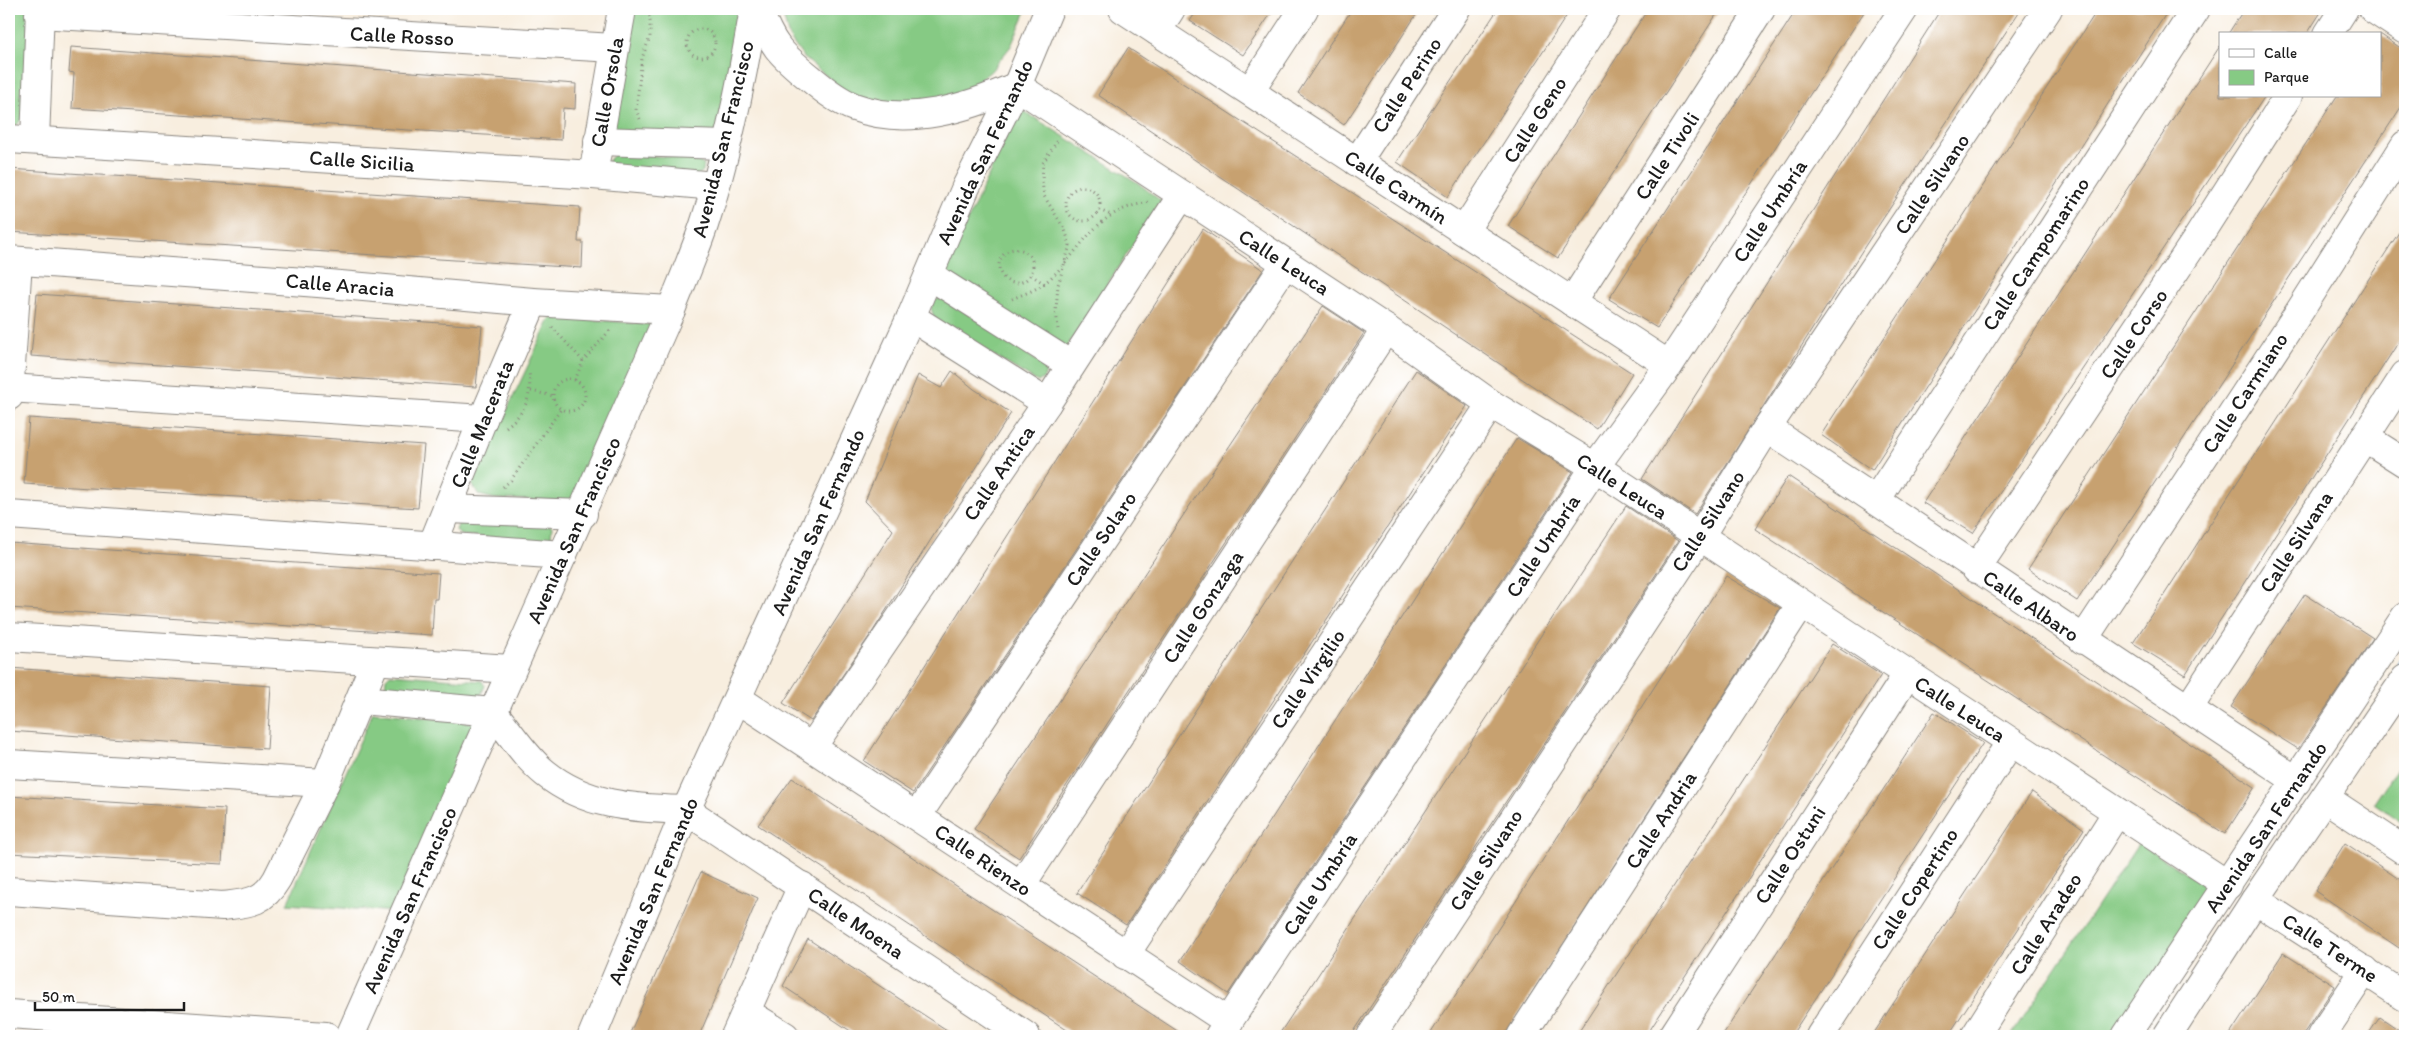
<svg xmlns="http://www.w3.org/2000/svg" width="2414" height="1045" font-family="Itim,sans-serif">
	<rect width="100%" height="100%" fill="#fff"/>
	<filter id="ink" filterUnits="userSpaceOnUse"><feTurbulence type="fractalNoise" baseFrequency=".02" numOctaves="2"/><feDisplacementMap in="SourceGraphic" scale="10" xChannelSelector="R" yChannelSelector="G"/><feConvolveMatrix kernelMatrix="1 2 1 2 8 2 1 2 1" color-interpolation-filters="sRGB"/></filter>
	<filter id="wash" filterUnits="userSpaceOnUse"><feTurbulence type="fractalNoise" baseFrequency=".0096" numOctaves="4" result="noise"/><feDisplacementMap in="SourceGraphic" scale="20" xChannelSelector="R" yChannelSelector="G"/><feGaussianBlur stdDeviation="1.12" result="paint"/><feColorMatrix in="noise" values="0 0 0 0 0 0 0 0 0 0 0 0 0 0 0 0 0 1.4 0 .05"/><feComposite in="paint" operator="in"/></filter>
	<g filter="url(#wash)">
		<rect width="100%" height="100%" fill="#f8eedf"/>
		<!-- green -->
		<g fill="#86ca84" stroke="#517350">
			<path d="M 9,9 L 30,9 L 23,117 L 17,125 L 9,127 Z"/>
			<path d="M 631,9 L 739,9 L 719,128 L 712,137 L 615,131 L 612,113 Z"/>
			<path d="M 781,9 L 1027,9 L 1011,46 L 991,71 L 962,94 L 901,107 L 852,97 L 803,57 L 789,37 Z"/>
			<path d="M 1019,108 L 1138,183 L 1161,201 L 1065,350 L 943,275 Z"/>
			<path d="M 615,154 L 693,158 L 704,165 L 703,171 L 694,178 L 611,168 L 608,161 Z"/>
			<path d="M 944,297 L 1047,368 L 1044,378 L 1038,382 L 935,321 L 931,308 L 935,300 Z"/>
			<path d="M 563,317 L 654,325 L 577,501 L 495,499 L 479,495 L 472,484 L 550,319 Z"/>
			<path d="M 460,520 L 552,526 L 551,537 L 547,543 L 460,535 L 456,530 Z"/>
			<path d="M 390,674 L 482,681 L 485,686 L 479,699 L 385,688 L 386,678 Z"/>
			<path d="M 373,712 L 476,723 L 396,912 L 287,904 Z"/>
			<path d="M 2405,756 L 2405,825 L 2374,803 Z"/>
			<path d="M 2139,843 L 2214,892 L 2122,1036 L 2011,1036 Z"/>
		</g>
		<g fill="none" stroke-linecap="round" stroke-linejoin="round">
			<!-- stream -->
			<path stroke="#62a9d8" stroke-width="6" d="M 2396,672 L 2405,658"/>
		</g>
		<g id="blocks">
			<!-- building -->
			<g fill="#c7a16f">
				<path d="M 1198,9 L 1274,9 L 1243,55 L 1190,21 Z"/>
				<path d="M 1352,9 L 1420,9 L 1344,125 L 1298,93 Z"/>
				<path d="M 1498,9 L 1571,9 L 1448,197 L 1397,162 Z"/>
				<path d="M 1648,9 L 1720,9 L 1558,258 L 1508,226 Z"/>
				<path d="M 1797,9 L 1866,9 L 1657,328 L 1609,299 Z"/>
				<path d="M 1941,9 L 2021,9 L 1865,246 L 1695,514 L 1642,479 Z"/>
				<path d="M 2098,9 L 2169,9 L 1872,470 L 1821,435 Z"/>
				<path d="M 2244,9 L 2323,9 L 2307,34 L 2228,34 Z"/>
				<path d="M 2380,34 L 2405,51 L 2405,101 L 2077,601 L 2028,569 L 2337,96 L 2380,96 Z"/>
				<path d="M 2220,46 L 2220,96 L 2265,96 L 1973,533 L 1923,503 Z"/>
				<path d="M 71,47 L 576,84 L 575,109 L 563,108 L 561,140 L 72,108 L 74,73 L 69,72 Z"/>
				<path d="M 1128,48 L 1632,373 L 1597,429 L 1098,95 Z"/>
				<path d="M 9,169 L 580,207 L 578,242 L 583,242 L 582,268 L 9,232 Z"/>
				<path d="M 2405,223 L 2405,332 L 2185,675 L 2133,643 Z"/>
				<path d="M 1203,229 L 1263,270 L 913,793 L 864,761 Z"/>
				<path d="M 37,294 L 482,326 L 476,387 L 31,356 Z"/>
				<path d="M 1323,306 L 1364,333 L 1019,858 L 974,829 Z"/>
				<path d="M 1416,370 L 1467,406 L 1126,925 L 1077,893 Z"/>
				<path d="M 952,371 L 974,389 L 1011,413 L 873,631 L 811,721 L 783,703 L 893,530 L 865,501 L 918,375 L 941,388 Z"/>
				<path d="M 29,418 L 424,445 L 418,508 L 24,484 Z"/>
				<path d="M 1517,438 L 1573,472 L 1228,994 L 1180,961 Z"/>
				<path d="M 1788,476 L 2255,787 L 2225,834 L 1755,529 Z"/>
				<path d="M 1626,506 L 1678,541 L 1351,1036 L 1278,1036 Z"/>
				<path d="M 9,543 L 439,573 L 437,599 L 434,599 L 432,635 L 9,608 Z"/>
				<path d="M 1726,576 L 1780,608 L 1504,1036 L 1429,1036 Z"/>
				<path d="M 2305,594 L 2373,638 L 2298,749 L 2231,707 Z"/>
				<path d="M 1832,644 L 1881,675 L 1646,1036 L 1576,1036 Z"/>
				<path d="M 9,668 L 271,686 L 267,749 L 9,731 Z"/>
				<path d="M 1934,712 L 1983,743 L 1791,1036 L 1722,1036 Z"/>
				<path d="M 792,778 L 1185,1036 L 1076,1036 L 758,825 Z"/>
				<path d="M 2032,792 L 2084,829 L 1948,1036 L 1872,1036 Z"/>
				<path d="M 9,796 L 225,809 L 222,864 L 9,853 Z"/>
				<path d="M 2345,843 L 2405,883 L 2405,952 L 2315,891 Z"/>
				<path d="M 701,872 L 758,898 L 699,1036 L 638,1036 L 630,1033 Z"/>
				<path d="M 808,939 L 956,1036 L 858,1036 L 783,986 Z"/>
				<path d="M 2283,953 L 2335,986 L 2302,1036 L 2229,1036 Z"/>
				<path d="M 2380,1017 L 2405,1034 L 2405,1036 L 2367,1036 Z"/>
			</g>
		</g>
	</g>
	<g filter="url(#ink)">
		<use href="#blocks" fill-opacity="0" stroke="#8a857e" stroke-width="1"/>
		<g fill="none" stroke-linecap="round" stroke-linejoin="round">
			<defs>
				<g id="minor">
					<path d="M 758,9 C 772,45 779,53 810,78 C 823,89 838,101 854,107 C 909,127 967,108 1017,86 L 1386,329 L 1491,404 L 1595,467 L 2228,885"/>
					<path d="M 1123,9 L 1669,365"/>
					<path d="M 2373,9 L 2405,30"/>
					<path d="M 39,14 L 614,48"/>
					<path d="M 1157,31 L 1171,9"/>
					<path d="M 2328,34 L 2344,9"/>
					<path d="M 1250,91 L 1304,9"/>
					<path d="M 9,139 L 593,175 L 715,186"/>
					<path d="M 35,140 L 40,9"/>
					<path d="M 598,141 L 725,145"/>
					<path d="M 1357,162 L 1456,9"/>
					<path d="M 593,175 L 622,9"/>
					<path d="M 1464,231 L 1607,9"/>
					<path d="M 9,260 L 318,283 L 533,302 L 671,310"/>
					<path d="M 929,275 L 1071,365"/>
					<path d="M 1572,302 L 1761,9"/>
					<path d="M 911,317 L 1047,403"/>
					<path d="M 9,388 L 483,419"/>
					<path d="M 9,396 L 18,261"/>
					<path d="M 1767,428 L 2297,781"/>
					<path d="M 2364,437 L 2405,463"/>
					<path d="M 1876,500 L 2196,9"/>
					<path d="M 447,509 L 583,514"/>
					<path d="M 9,515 L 563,555"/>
					<path d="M 432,546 L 483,419 L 533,302"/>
					<path d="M 1976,569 L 2196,240 L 2288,96"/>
					<path d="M 9,637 L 511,669"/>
					<path d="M 2083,640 L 2301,309 L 2405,145"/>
					<path d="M 738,699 L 1229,1022"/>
					<path d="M 361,700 L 493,712 C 510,732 525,757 545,773 C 587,807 636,808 686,810 L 1026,1036"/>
					<path d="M 2188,709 L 2405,375"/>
					<path d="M 812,747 L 1047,403 L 1182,195"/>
					<path d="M 9,764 L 325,783"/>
					<path d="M 2325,798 L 2405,851"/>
					<path d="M 917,816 L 1286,263"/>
					<path d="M 1021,885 L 1386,329"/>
					<path d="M 9,891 L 223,906 C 248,903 263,903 277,879 L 325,783 L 375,662"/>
					<path d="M 2255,900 L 2405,997"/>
					<path d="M 1125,955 L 1491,404"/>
					<path d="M 746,1012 L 785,1036"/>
					<path d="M 9,1014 L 326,1036"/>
					<path d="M 350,1036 L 671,310 C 682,282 694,254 704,225 C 727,155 742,81 754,9"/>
					<path d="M 592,1036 L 686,810 L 911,317 L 966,187 L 1017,86 L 1049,9"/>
					<path d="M 735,1036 L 802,886"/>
					<path d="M 1219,1036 L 1595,467 L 1669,365 L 1904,9"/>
					<path d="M 1371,1036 L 1700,536 L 1767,428 L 2048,9"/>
					<path d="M 1521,1036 L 1801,604"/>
					<path d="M 1673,1036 L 1907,675"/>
					<path d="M 1820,1036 L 2010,743"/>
					<path d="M 1975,1036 L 2117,812"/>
					<path d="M 2126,1036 L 2405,617"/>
					<path d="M 2167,1036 L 2255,900 L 2405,679"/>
					<path d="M 2321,1036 L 2365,970"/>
				</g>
			</defs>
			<!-- minor casing -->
			<use href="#minor" stroke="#8a857e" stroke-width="30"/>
			<!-- path -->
			<g stroke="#8a857e" stroke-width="3" stroke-dasharray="1 4" stroke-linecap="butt">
				<circle cx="701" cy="43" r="14"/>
				<path d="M 9,60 L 13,74"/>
				<path d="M 640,119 L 636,110 L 642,58 L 650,37 L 650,17 L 646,9"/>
				<path d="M 1057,141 L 1043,163 L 1042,181 L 1044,196 L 1065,230 L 1070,245 L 1058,285 L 1056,310 L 1058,329"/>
				<circle cx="1083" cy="204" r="17"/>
				<path d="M 1099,210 L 1111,215"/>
				<circle cx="1016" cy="266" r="17"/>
				<path d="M 1031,275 L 1045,284"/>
				<path d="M 1012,299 C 1023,294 1037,290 1046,282 C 1085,249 1091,211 1150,202"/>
				<path d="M 552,327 L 583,361"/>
				<circle cx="569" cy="395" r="16"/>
				<path d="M 575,380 L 583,361 L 611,329"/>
				<path d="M 531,391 L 553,396"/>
				<path d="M 506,427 C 526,412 532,397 529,372"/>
				<path d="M 503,487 L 511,480 L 561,409"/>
			</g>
			<!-- minor -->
			<use href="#minor" stroke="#fff" stroke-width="28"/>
		</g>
	</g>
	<g text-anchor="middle" stroke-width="4" stroke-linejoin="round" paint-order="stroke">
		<!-- street labels -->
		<g font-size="21" fill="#1c1c1c" stroke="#fff">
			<text transform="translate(402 36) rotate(3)" y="7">Calle Rosso</text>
			<text transform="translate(1407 85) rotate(-57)" y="7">Calle Perino</text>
			<text transform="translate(607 92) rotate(-80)" y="7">Calle Orsola</text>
			<text transform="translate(1535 120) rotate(-57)" y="7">Calle Geno</text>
			<text transform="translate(723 139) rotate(-76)" y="7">Avenida San Francisco</text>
			<text transform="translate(985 152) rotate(-65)" y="7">Avenida San Fernando</text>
			<text transform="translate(1667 156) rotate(-57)" y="7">Calle Tivoli</text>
			<text transform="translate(362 161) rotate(4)" y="7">Calle Sicilia</text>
			<text transform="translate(1932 184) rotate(-56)" y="7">Calle Silvano</text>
			<text transform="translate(1396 187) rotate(33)" y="7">Calle Carmín</text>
			<text transform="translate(1770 211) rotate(-57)" y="7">Calle Umbría</text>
			<text transform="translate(2036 254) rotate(-57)" y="7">Calle Campomarino</text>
			<text transform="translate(1284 262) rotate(33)" y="7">Calle Leuca</text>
			<text transform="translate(340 285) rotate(5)" y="7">Calle Aracia</text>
			<text transform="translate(2134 334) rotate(-56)" y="7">Calle Corso</text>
			<text transform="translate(2245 393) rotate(-57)" y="7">Calle Carmiano</text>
			<text transform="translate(482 424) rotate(-68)" y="7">Calle Macerata</text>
			<text transform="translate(999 473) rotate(-56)" y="7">Calle Antica</text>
			<text transform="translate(1622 486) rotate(33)" y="7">Calle Leuca</text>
			<text transform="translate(1708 521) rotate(-57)" y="7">Calle Silvano</text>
			<text transform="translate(818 522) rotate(-66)" y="7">Avenida San Fernando</text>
			<text transform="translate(574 530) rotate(-66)" y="7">Avenida San Francisco</text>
			<text transform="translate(1101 539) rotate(-56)" y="7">Calle Solaro</text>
			<text transform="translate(2296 542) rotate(-57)" y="7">Calle Silvana</text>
			<text transform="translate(1543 546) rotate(-57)" y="7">Calle Umbría</text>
			<text transform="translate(2031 606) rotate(34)" y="7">Calle Albaro</text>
			<text transform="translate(1203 607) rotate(-57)" y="7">Calle Gonzaga</text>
			<text transform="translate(1308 679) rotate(-56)" y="7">Calle Virgilio</text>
			<text transform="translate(1960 709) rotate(33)" y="7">Calle Leuca</text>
			<text transform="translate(1661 820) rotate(-57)" y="7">Calle Andria</text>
			<text transform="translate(2266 827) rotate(-56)" y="7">Avenida San Fernando</text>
			<text transform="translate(1790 855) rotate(-57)" y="7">Calle Ostuni</text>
			<text transform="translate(983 860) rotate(34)" y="7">Calle Rienzo</text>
			<text transform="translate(1486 860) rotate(-57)" y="7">Calle Silvano</text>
			<text transform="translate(1320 884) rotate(-57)" y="7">Calle Umbría</text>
			<text transform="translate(1915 889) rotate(-57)" y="7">Calle Copertino</text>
			<text transform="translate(653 891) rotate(-67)" y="7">Avenida San Fernando</text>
			<text transform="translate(410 900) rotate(-66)" y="7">Avenida San Francisco</text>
			<text transform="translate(856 923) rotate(34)" y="7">Calle Moena</text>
			<text transform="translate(2046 924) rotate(-58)" y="7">Calle Aradeo</text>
			<text transform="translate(2330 948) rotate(33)" y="7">Calle Terme</text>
		</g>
	</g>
	<!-- margin -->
	<rect width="2414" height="1045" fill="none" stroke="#fff" stroke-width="30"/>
	<!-- legend -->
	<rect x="2219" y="32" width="162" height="65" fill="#ffffff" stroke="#a4a4a4"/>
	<rect x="2229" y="49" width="25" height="8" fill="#ffffff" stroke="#a4a4a4"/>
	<text x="2264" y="58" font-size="15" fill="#1c1c1c">Calle</text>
	<rect x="2229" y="70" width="25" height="15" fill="#86ca84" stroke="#a4a4a4"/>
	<text x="2264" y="82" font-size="15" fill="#1c1c1c">Parque</text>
	<!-- scale -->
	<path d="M35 1002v8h149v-8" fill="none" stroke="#1c1c1c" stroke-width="2.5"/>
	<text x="42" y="1002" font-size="15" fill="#1c1c1c" stroke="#ffffff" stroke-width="4" paint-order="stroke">50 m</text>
</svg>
